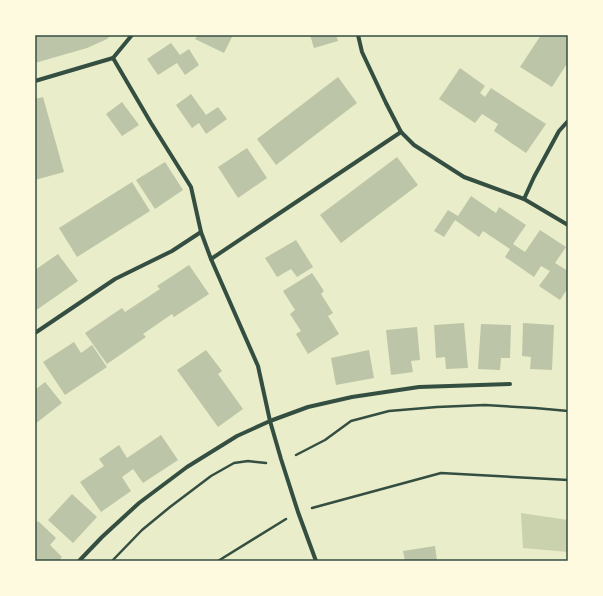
<svg xmlns="http://www.w3.org/2000/svg" width="603" height="596" font-family="'Noto Serif',serif">
	<rect width="100%" height="100%" fill="#e9edc9"/>
	<!-- green -->
	<path fill="#cad2ad" d="M 521,513 L 568,520 L 568,552 L 523,548 Z"/>
	<!-- building -->
	<g fill="#bcc5a7">
		<path d="M 35,35 L 111,35 L 107,39 L 87,48 L 35,63 Z"/>
		<path d="M 198,35 L 233,35 L 224,53 L 195,39 Z"/>
		<path d="M 310,35 L 336,35 L 338,41 L 314,48 Z"/>
		<path d="M 541,35 L 568,35 L 568,62 L 552,87 L 520,67 Z"/>
		<path d="M 171,43 L 180,55 L 189,49 L 199,65 L 185,75 L 177,63 L 158,75 L 147,59 Z"/>
		<path d="M 460,68 L 485,86 L 480,93 L 485,97 L 491,88 L 546,124 L 526,153 L 494,131 L 498,124 L 482,114 L 475,123 L 439,99 Z"/>
		<path d="M 338,77 L 357,103 L 276,165 L 257,139 Z"/>
		<path d="M 191,94 L 206,115 L 218,107 L 227,119 L 206,134 L 199,123 L 192,128 L 176,105 Z"/>
		<path d="M 43,97 L 64,172 L 35,180 L 35,99 Z"/>
		<path d="M 122,102 L 139,125 L 122,136 L 106,114 Z"/>
		<path d="M 247,148 L 267,178 L 238,198 L 218,167 Z"/>
		<path d="M 397,157 L 418,185 L 341,243 L 320,215 Z"/>
		<path d="M 165,162 L 183,190 L 155,209 L 136,180 Z"/>
		<path d="M 132,182 L 150,211 L 77,257 L 59,228 Z"/>
		<path d="M 471,196 L 496,213 L 499,207 L 526,225 L 513,244 L 525,252 L 540,230 L 566,247 L 555,263 L 568,271 L 568,288 L 560,300 L 539,286 L 550,271 L 541,266 L 534,277 L 505,257 L 510,249 L 483,231 L 479,237 L 455,220 L 444,237 L 434,231 L 448,210 L 458,216 Z"/>
		<path d="M 296,240 L 313,267 L 297,277 L 291,269 L 277,277 L 265,258 Z"/>
		<path d="M 58,254 L 78,281 L 35,311 L 35,270 Z"/>
		<path d="M 189,265 L 209,294 L 174,317 L 172,314 L 143,334 L 146,337 L 107,364 L 85,333 L 122,308 L 125,312 L 160,289 L 157,286 Z"/>
		<path d="M 312,273 L 324,291 L 321,294 L 333,313 L 328,316 L 339,334 L 308,354 L 296,334 L 301,331 L 290,314 L 295,310 L 283,291 Z"/>
		<path d="M 464,323 L 468,368 L 446,369 L 445,357 L 436,358 L 434,325 Z"/>
		<path d="M 523,323 L 554,325 L 552,370 L 530,369 L 531,357 L 522,356 Z"/>
		<path d="M 481,324 L 511,325 L 510,358 L 501,358 L 500,370 L 478,369 Z"/>
		<path d="M 417,327 L 420,360 L 411,361 L 413,372 L 391,375 L 386,330 Z"/>
		<path d="M 74,342 L 81,353 L 92,345 L 107,367 L 65,395 L 43,362 Z"/>
		<path d="M 206,350 L 222,371 L 218,374 L 243,409 L 218,427 L 177,370 Z"/>
		<path d="M 369,350 L 374,378 L 336,385 L 331,358 Z"/>
		<path d="M 45,382 L 62,403 L 35,424 L 35,390 Z"/>
		<path d="M 161,435 L 178,460 L 143,483 L 133,469 L 122,477 L 131,491 L 101,512 L 80,482 L 104,466 L 99,459 L 119,445 L 127,458 Z"/>
		<path d="M 72,494 L 97,517 L 73,543 L 48,520 Z"/>
		<path d="M 38,521 L 56,538 L 50,545 L 62,557 L 59,561 L 35,561 L 35,524 Z"/>
		<path d="M 435,546 L 437,561 L 405,561 L 403,551 Z"/>
	</g>
	<g fill="none" stroke-linecap="round" stroke-linejoin="round">
		<!-- path -->
		<g stroke="#344e41" stroke-width="2.5">
			<path d="M 296,455 L 325,440 L 351,421 L 389,411 L 437,407 L 485,405 L 535,408 L 568,411"/>
			<path d="M 312,508 L 441,473 L 568,480"/>
			<path d="M 112,561 L 142,530 L 170,507 L 211,476 L 234,463 L 248,461 L 266,463"/>
			<path d="M 218,561 L 286,519"/>
		</g>
		<!-- minor -->
		<g stroke="#344e41" stroke-width="4">
			<path d="M 358,35 L 362,52 L 386,103 L 401,132 L 414,145 L 464,177 L 524,199 L 568,225"/>
			<path d="M 113,58 L 151,123 L 191,187 L 201,232 L 211,259 L 258,366 L 270,421 L 281,459 L 298,512 L 316,561"/>
			<path d="M 35,81 L 113,58 L 132,35"/>
			<path d="M 524,199 L 534,177 L 559,131 L 568,121"/>
			<path d="M 211,259 L 401,132"/>
			<path d="M 35,333 L 115,279 L 172,251 L 201,232"/>
			<path d="M 79,561 L 102,537 L 139,503 L 187,467 L 237,436 L 270,421 L 308,407 L 352,397 L 419,387 L 510,384"/>
		</g>
	</g>
	<!-- border -->
	<rect width="603" height="596" fill="none" stroke="#fefae0" stroke-width="72"/>
	<rect x="36" y="36" width="531" height="524" fill="none" stroke="#344e41" stroke-width="1.5"/>
</svg>
